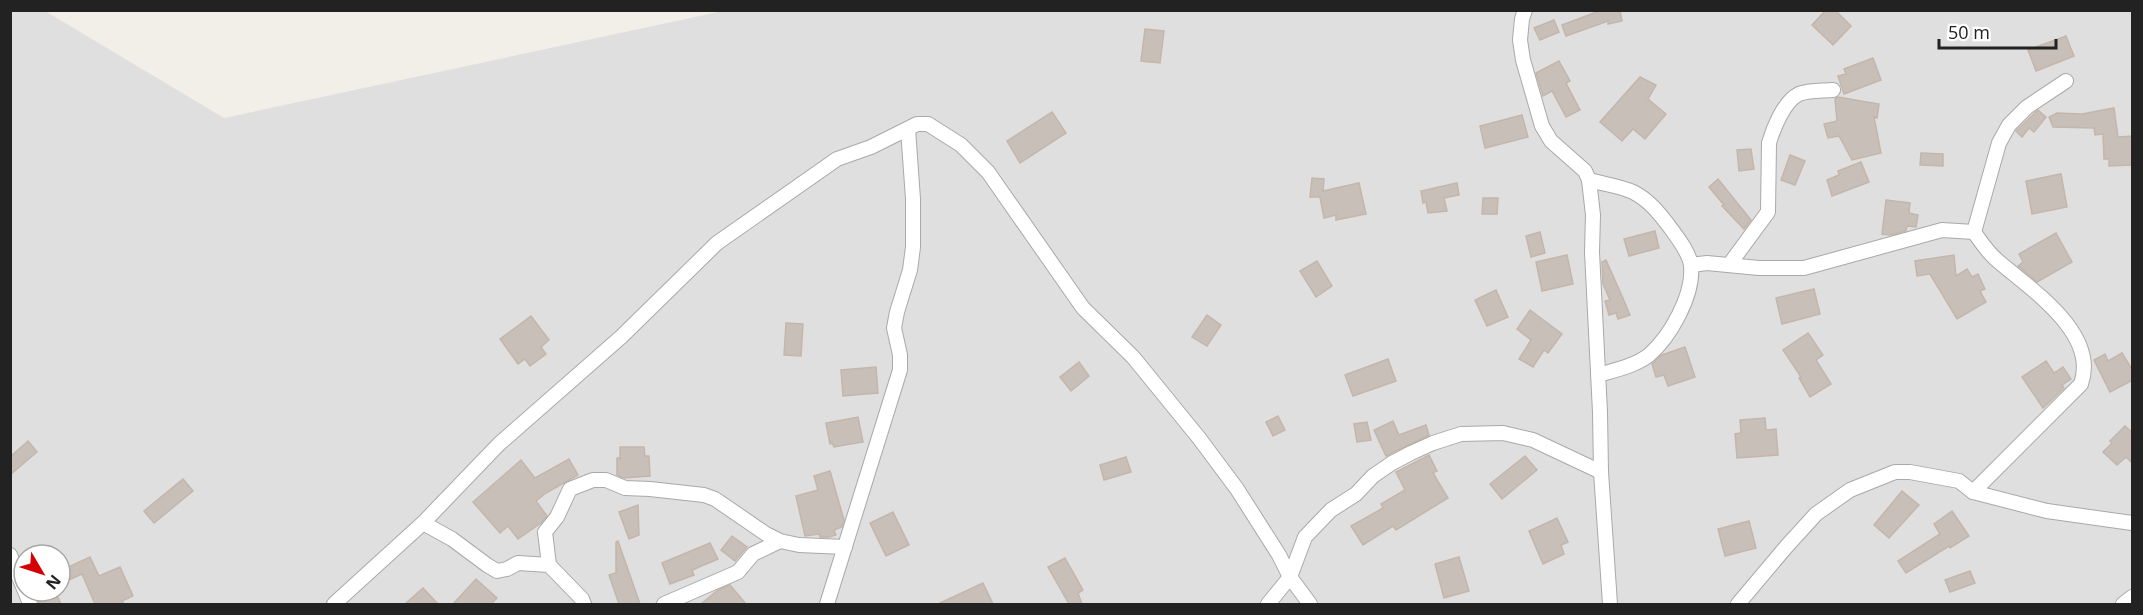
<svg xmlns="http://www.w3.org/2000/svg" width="2143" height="615" font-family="'Open Sans',sans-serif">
	<rect width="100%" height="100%" fill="#f2efe9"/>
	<!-- residential -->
	<path fill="#e0dfdf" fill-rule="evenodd" d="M 10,11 L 45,11 L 224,118 L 723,11 L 2132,11 L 2132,604 L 11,604 ZM 24,555 L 60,555 L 60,591 L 24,591 Z"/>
	<!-- building -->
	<g fill="#c7bfb8" stroke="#c4b6ab" stroke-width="1.5">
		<path d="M 1602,10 L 1620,10 L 1622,21 L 1608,24 L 1608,21 L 1566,36 L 1562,25 Z"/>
		<path d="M 1826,10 L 1835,10 L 1851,26 L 1833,45 L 1812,25 Z"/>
		<path d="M 1554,20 L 1559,32 L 1540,40 L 1534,28 Z"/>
		<path d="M 1145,29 L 1164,31 L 1160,63 L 1141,61 Z"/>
		<path d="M 2066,36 L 2074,56 L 2036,71 L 2028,50 Z"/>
		<path d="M 1873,58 L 1881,80 L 1844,94 L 1838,76 L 1846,74 L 1844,69 Z"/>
		<path d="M 1559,61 L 1570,81 L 1566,83 L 1580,110 L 1566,117 L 1552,91 L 1543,96 L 1536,73 Z"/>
		<path d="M 1640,77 L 1656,85 L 1648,99 L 1666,114 L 1645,139 L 1633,129 L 1622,141 L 1600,122 Z"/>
		<path d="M 1838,97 L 1879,104 L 1877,118 L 1874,117 L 1881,153 L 1852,160 L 1839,136 L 1828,138 L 1824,124 L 1837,121 L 1835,99 Z"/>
		<path d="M 2114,108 L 2118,137 L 2133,136 L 2133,165 L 2109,166 L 2109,159 L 2104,159 L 2103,134 L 2095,135 L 2094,128 L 2053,127 L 2049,117 L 2057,113 L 2082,114 Z"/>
		<path d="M 2038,110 L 2046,117 L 2034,132 L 2029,128 L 2022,137 L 2016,131 Z"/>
		<path d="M 1052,112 L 1066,133 L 1020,163 L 1007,141 Z"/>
		<path d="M 1522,115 L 1528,137 L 1485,148 L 1480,126 Z"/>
		<path d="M 1751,149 L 1754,169 L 1739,171 L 1737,150 Z"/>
		<path d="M 1921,153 L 1943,154 L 1943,166 L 1920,165 Z"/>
		<path d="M 1790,155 L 1805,161 L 1795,185 L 1781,180 Z"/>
		<path d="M 1861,162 L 1869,182 L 1832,196 L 1827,180 L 1839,175 L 1838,171 Z"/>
		<path d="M 2061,174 L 2067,207 L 2032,214 L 2026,181 Z"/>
		<path d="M 1312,178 L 1324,179 L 1323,191 L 1359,183 L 1366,214 L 1336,220 L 1336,215 L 1324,218 L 1320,197 L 1310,197 Z"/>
		<path d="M 1718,179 L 1751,220 L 1744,229 L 1722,206 L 1724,205 L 1709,187 Z"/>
		<path d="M 1457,183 L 1459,195 L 1444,198 L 1447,211 L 1428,213 L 1426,202 L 1423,203 L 1421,191 Z"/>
		<path d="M 1483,198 L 1498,198 L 1497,214 L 1482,214 Z"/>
		<path d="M 1886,200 L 1910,203 L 1909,213 L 1918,215 L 1916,227 L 1907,226 L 1906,231 L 1891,235 L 1882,234 Z"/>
		<path d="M 1655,231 L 1659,248 L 1629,256 L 1624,239 Z"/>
		<path d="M 1540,232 L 1545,253 L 1531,257 L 1526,236 Z"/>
		<path d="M 2056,233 L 2072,262 L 2037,282 L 2018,266 L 2023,262 L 2019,254 Z"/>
		<path d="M 1567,255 L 1573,284 L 1542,291 L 1536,262 Z"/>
		<path d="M 1954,255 L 1956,276 L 1967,269 L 1972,277 L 1978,274 L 1985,289 L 1980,291 L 1986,302 L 1957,319 L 1930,274 L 1917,276 L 1915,261 Z"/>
		<path d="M 1606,260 L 1622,296 L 1630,315 L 1618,319 L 1616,313 L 1609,315 L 1605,301 L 1610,300 L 1603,284 L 1602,262 Z"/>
		<path d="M 1317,261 L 1332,286 L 1316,297 L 1300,271 Z"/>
		<path d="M 1814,289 L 1820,314 L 1782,324 L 1776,298 Z"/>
		<path d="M 1496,290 L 1508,317 L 1487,326 L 1475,300 Z"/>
		<path d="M 1530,310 L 1562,334 L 1548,353 L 1544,350 L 1533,367 L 1519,359 L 1531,340 L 1517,329 Z"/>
		<path d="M 1207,315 L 1221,325 L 1207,346 L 1192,337 Z"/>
		<path d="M 531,316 L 549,340 L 541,347 L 546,354 L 530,366 L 525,359 L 518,364 L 500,339 Z"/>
		<path d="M 786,323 L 803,324 L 801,356 L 784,355 Z"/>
		<path d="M 1808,333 L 1823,355 L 1816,360 L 1831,384 L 1810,397 L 1799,378 L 1801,377 L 1783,350 Z"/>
		<path d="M 1685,347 L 1695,377 L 1668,386 L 1664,375 L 1656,377 L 1652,364 L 1662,355 Z"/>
		<path d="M 2122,353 L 2133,371 L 2133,380 L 2110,392 L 2094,360 L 2105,354 L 2108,361 Z"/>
		<path d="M 1388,359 L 1396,381 L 1353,396 L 1345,375 Z"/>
		<path d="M 2046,361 L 2054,373 L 2063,367 L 2071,379 L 2062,385 L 2064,388 L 2043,408 L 2022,377 Z"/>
		<path d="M 1079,362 L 1089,376 L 1071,391 L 1060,377 Z"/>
		<path d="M 876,367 L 878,393 L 843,396 L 841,370 Z"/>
		<path d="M 1278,416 L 1285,430 L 1273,436 L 1266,422 Z"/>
		<path d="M 858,417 L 863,442 L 834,447 L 832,443 L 830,444 L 826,423 Z"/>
		<path d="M 1765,418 L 1766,430 L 1776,429 L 1778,455 L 1737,458 L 1735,434 L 1741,433 L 1740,420 Z"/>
		<path d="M 1393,421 L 1399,435 L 1426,425 L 1429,435 L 1386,456 L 1374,430 Z"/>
		<path d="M 1367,422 L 1371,440 L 1357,442 L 1354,424 Z"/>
		<path d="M 2125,426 L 2133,433 L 2133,464 L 2126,457 L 2117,465 L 2103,452 L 2112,443 L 2110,441 Z"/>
		<path d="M 28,441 L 37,452 L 10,475 L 10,457 Z"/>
		<path d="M 620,447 L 644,447 L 645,456 L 649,456 L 650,476 L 623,478 L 617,475 L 617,458 L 620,458 Z"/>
		<path d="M 1429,455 L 1437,471 L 1433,473 L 1448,498 L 1396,530 L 1393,526 L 1363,545 L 1351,526 L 1383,508 L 1381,504 L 1405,490 L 1396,472 Z"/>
		<path d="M 1525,456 L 1537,470 L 1502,499 L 1490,484 Z"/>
		<path d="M 1126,457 L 1131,472 L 1104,480 L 1100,465 Z"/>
		<path d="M 569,459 L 578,475 L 546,493 L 536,501 L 547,516 L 541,523 L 518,539 L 508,526 L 500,533 L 473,502 L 521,460 L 535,478 Z"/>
		<path d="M 830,471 L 844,520 L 842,527 L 834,530 L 836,535 L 829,537 L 820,537 L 819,534 L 805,536 L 796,496 L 818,490 L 814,476 Z"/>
		<path d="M 183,479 L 193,491 L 154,523 L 144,511 Z"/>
		<path d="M 1902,491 L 1919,505 L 1889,538 L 1874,525 Z"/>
		<path d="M 638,505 L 639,535 L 629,539 L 619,512 Z"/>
		<path d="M 1952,511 L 1969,536 L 1950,548 L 1949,546 L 1906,573 L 1898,561 L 1940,534 L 1934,524 Z"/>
		<path d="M 893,512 L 909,545 L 886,556 L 870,523 Z"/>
		<path d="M 1557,518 L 1568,542 L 1561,545 L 1564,554 L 1543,564 L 1529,531 Z"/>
		<path d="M 1749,521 L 1756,548 L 1725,556 L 1718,529 Z"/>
		<path d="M 732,536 L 747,547 L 735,561 L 721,550 Z"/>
		<path d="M 618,541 L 640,604 L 619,604 L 609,575 L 616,573 L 616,542 Z"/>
		<path d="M 710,543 L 718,559 L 692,570 L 694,575 L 670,584 L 662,563 Z"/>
		<path d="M 90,557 L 99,576 L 120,567 L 133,596 L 122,601 L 124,604 L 95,604 L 82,574 L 69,580 L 64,569 Z"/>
		<path d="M 1459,557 L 1469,591 L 1444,598 L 1435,564 Z"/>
		<path d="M 1065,558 L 1083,590 L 1078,593 L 1082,604 L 1069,604 L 1048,567 Z"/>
		<path d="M 1970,571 L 1975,583 L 1950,592 L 1945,580 Z"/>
		<path d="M 476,579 L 497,598 L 491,604 L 453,604 Z"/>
		<path d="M 983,583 L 993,604 L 938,604 Z"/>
		<path d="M 730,585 L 746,604 L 701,604 L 718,590 Z"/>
		<path d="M 423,588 L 438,604 L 405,604 Z"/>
		<path d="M 35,591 L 55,591 L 61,604 L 39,604 Z"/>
	</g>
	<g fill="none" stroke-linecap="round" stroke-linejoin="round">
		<defs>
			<g id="street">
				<path d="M 1525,10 L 1522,19 L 1520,40 L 1523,60 L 1542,126 L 1551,141 L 1585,171 L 1589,180 L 1593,215 L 1592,252 L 1600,412 L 1601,472 L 1610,604"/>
				<path d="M 1589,180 C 1603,184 1620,186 1633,192 C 1649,200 1659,213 1669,226 C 1677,237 1690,253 1691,266 C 1694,295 1670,337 1649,355 C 1635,366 1615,370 1598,375"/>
				<path d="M 1691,265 L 1707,263 L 1759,268 L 1804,268 L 1942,230 L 1974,232"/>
				<path d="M 1729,265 L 1768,212 L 1769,143 C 1773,129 1784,101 1799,94 C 1809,90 1822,91 1833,90"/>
				<path d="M 1973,492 L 2081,384 C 2099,333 2030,289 1998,261 C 1988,253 1981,242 1974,232 L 1999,143 L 2009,125 L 2027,107 L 2066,81"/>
				<path d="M 423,523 L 452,539 L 487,565 L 497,571 L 507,569 L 518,563 L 549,565 L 582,599 L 584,604"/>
				<path d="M 10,555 L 24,589"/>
				<path d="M 549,565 L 545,532 L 557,517 L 570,489 L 593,480 L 606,480 L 625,488 L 650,489 L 704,495 L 715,499 L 766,534 L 780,541 L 799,545 L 845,547"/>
				<path d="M 25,591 L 30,604"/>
				<path d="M 334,604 L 423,523 L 499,444 L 621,337 L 717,243 L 837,159 L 871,147 L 917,124 L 928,124 L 961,145 L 988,172 L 1083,308 L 1133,357 L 1199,438 L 1237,489 L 1279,555 L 1290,577 L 1310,604"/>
				<path d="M 664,604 L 738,572 L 753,554 L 780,541"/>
				<path d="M 827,604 L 900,370 L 900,355 L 894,328 L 897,312 L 910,270 L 913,247 L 913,199 L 908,129"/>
				<path d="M 1268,604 L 1290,577 L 1305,537 L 1331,510 L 1356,494 L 1373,476 L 1392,463 L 1411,453 L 1433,443 L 1461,434 L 1503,433 L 1533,440 L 1601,472"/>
				<path d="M 1738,604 L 1786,547 L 1816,514 L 1850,490 L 1895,472 L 1910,472 L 1959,481 L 1973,492 L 2047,511 L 2132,523"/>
				<path d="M 2123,604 L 2132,597"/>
			</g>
		</defs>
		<!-- street casing -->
		<use href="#street" stroke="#a9a9a9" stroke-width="16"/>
		<!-- street -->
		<use href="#street" stroke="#fff" stroke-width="14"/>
	</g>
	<!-- border -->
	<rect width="2143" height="615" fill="none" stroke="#222222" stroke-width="24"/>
	<!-- north arrow -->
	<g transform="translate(42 573) rotate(129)"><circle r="28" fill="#ffffff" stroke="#a7a7a7" stroke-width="1.5"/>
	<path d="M0-4.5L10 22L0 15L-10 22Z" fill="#d40000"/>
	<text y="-9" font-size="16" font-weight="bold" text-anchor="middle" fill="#222222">N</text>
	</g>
	<!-- scale -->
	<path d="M1939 39v9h117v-9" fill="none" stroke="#222222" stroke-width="3"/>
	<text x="1948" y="39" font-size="18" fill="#222222" stroke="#ffffff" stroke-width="4.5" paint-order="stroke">50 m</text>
</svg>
